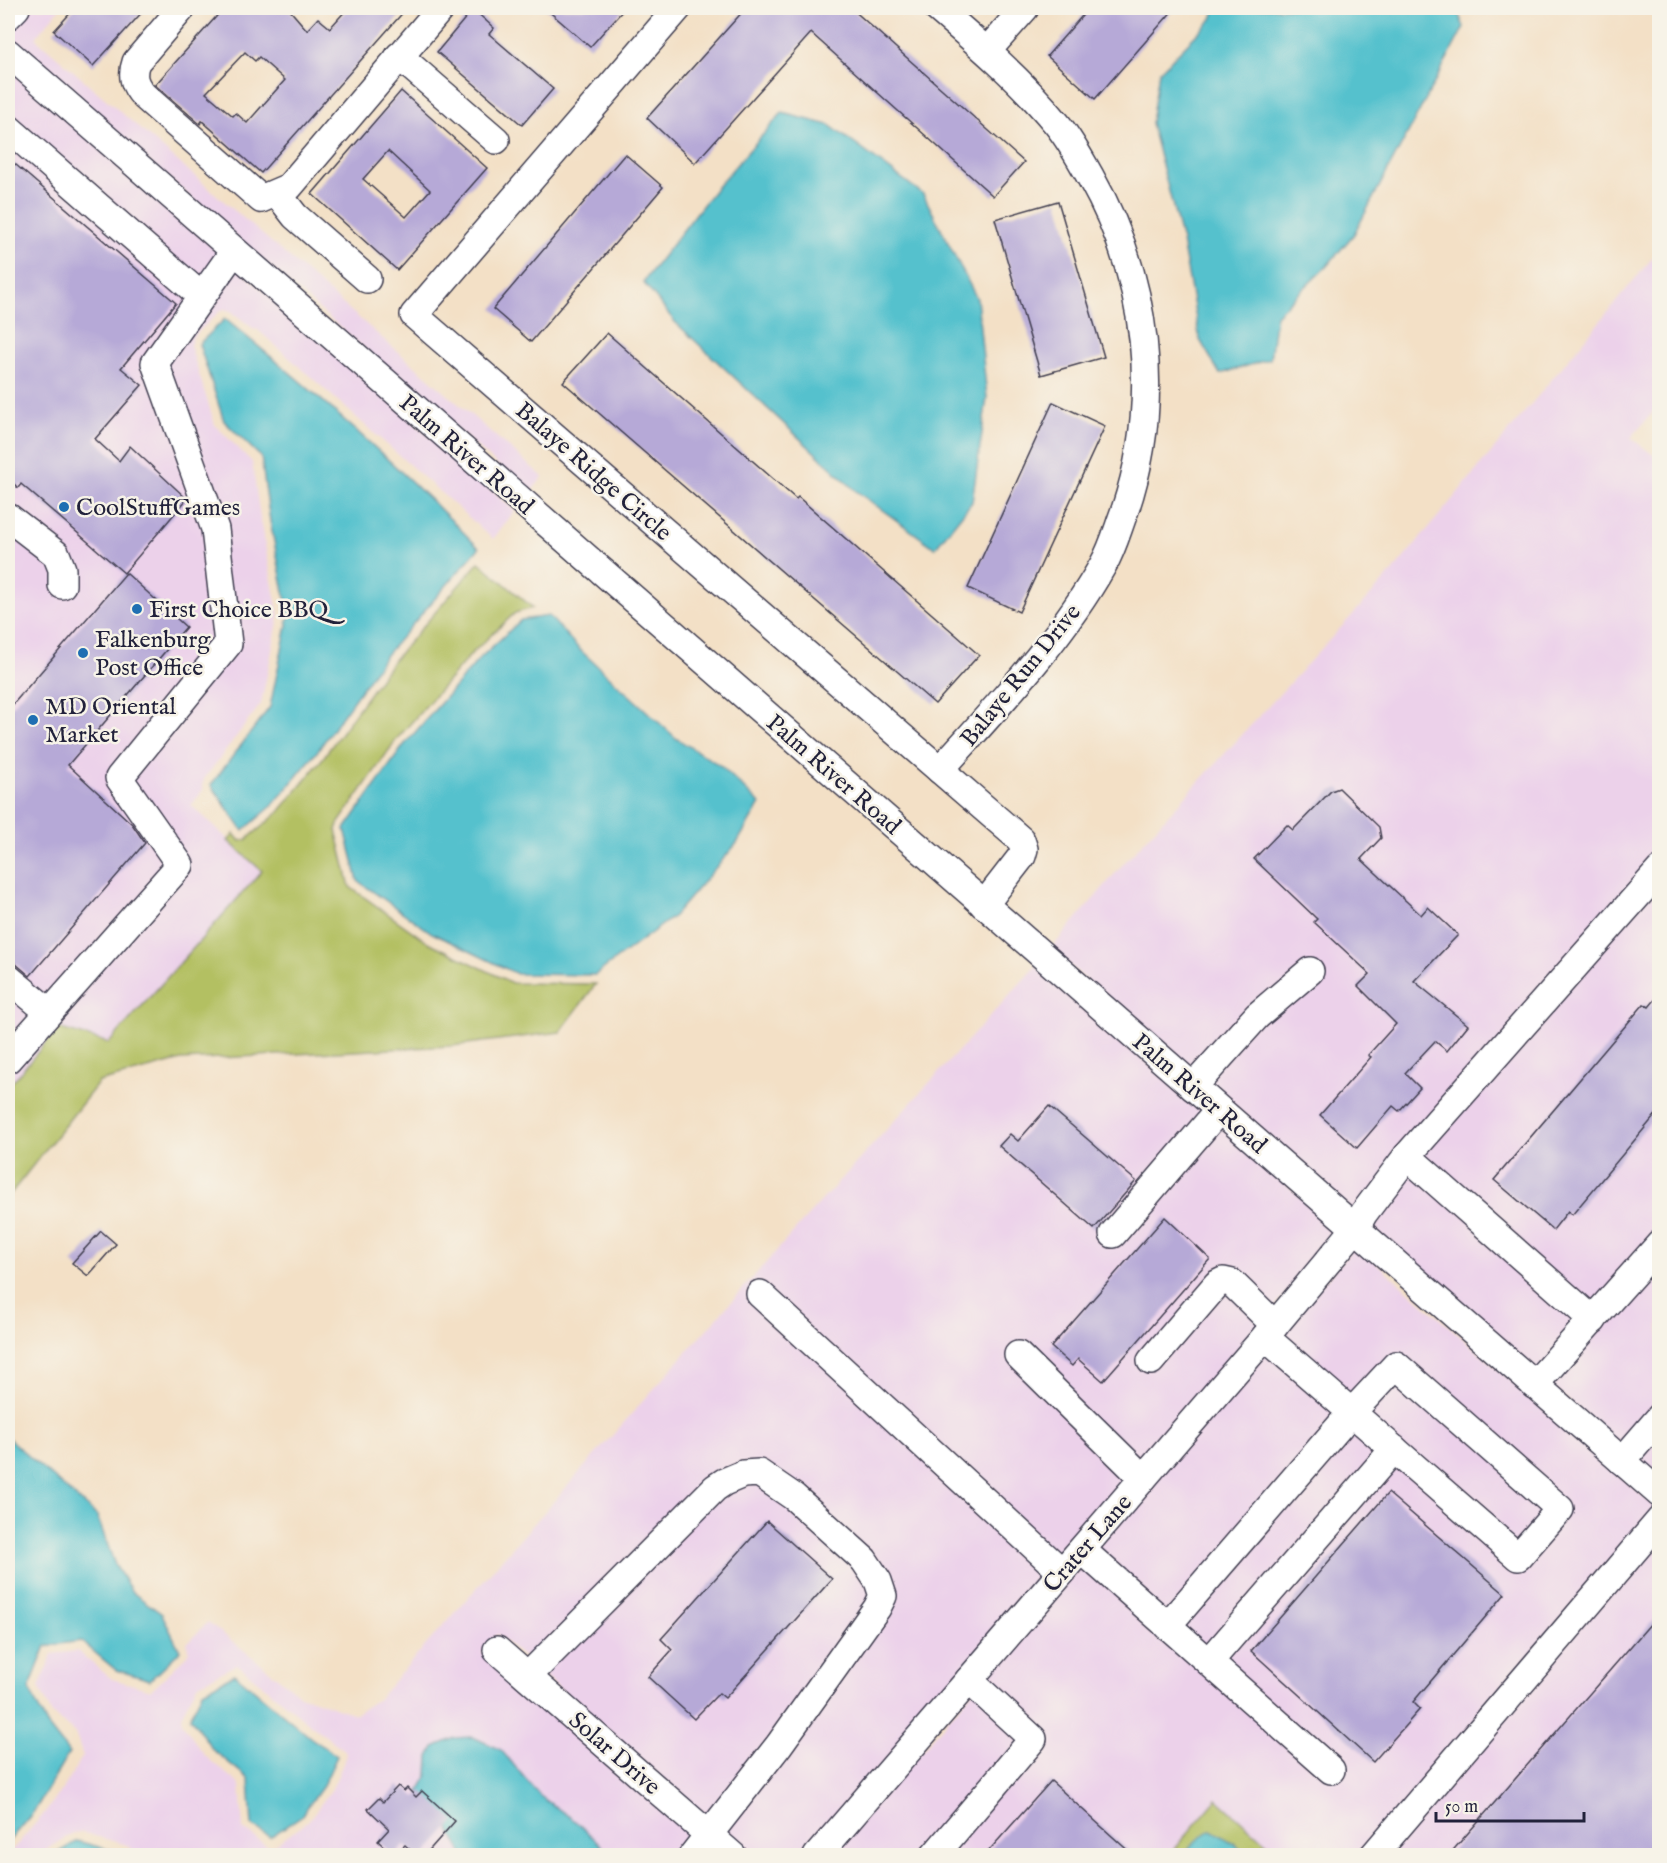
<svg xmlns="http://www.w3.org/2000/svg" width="1667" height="1863" font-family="'IM FELL English',serif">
	<rect width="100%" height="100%" fill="#f7f3e8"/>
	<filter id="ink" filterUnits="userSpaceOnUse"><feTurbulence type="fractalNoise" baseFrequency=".0167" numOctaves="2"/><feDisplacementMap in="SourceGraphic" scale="12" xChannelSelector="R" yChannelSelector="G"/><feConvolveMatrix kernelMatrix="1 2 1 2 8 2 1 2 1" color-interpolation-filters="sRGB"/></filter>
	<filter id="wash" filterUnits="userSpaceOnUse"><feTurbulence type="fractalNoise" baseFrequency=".008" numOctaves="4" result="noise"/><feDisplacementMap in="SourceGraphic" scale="24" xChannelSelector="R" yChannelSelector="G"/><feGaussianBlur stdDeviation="1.35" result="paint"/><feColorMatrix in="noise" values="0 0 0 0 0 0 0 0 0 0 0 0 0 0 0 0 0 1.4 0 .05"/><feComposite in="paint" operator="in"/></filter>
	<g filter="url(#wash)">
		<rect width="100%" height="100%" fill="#f3e0c6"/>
		<!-- built -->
		<g fill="#ecd1ea" fill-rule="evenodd">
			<path d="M 8,8 L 60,8 L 35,38 L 543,477 L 530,493 L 8,38 Z"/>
			<path d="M 8,68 L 515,511 L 493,539 L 257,329 L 255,330 L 231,311 L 224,309 L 219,312 L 193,337 L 190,345 L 215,425 L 252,462 L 261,524 L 279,617 L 261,704 L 204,779 L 202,785 L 203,790 L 191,805 L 262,871 L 109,1043 L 58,1028 L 8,1087 Z"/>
			<path d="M 1659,250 L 1659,405 L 1631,438 L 1660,460 L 1659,1479 L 1051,949 L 1124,863 L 1393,571 Z"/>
			<path d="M 1036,966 L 1340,1231 L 804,1855 L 751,1855 L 497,1634 L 482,1652 L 716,1855 L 608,1855 L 599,1843 L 574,1820 L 540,1796 L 501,1750 L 429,1757 L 428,1775 L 419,1791 L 441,1812 L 463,1855 L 139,1855 L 127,1845 L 81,1832 L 73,1833 L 38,1855 L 8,1855 L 8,1853 L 14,1848 L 42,1816 L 62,1790 L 83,1756 L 75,1733 L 52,1714 L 39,1687 L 52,1654 L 77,1651 L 112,1679 L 151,1690 L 186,1657 L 189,1651 L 187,1643 L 208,1622 L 300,1695 L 355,1714 L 378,1699 L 804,1220 ZM 237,1664 L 317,1730 L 342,1748 L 346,1753 L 345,1759 L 332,1789 L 308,1821 L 272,1846 L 267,1846 L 243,1829 L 240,1785 L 205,1756 L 182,1723 L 181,1716 L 197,1685 Z"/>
			<path d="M 1356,1245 L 1659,1510 L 1659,1855 L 1279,1855 L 1217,1799 L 1168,1855 L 831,1856 Z"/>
		</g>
		<!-- green -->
		<g fill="#b3c062" stroke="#6a714e" stroke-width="1.5">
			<path d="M 479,562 L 533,608 L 515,613 L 473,652 L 396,740 L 338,824 L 336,830 L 350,887 L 426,941 L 512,983 L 596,984 L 560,1032 L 452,1046 L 181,1060 L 99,1082 L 8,1197 L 8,1087 L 58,1028 L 109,1043 L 262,871 L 228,841 L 234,834 L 240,841 L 246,840 L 279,812 L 323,758 L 392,662 Z"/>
			<path d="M 1217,1799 L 1279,1855 L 1246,1855 L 1234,1843 L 1194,1842 L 1183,1855 L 1168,1856 Z"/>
		</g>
		<!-- water -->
		<g fill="#54c1cd" stroke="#3b7284" stroke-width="1.5">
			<path d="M 1216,8 L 1456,8 L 1464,27 L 1354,234 L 1326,267 L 1276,315 L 1270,359 L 1220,374 L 1200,340 L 1182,241 L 1151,123 L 1159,72 L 1212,19 Z"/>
			<path d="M 782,113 L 829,125 L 923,194 L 977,299 L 987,398 L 972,502 L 935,548 L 856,491 L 675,322 L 643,282 L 716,188 Z"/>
			<path d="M 225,319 C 314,391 399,466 479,548 L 385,656 L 316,753 L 272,806 L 243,831 L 211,785 L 270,707 L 289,616 L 270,521 L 261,457 L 224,421 L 199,344 Z"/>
			<path d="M 549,616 L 579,649 L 677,739 L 721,766 L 760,804 L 737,843 L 674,916 L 595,975 L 517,974 L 432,933 L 358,881 L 345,829 L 404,745 L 480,658 L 521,620 Z"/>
			<path d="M 8,1438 L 97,1516 L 115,1565 L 132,1592 L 162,1614 L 180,1651 L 150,1680 L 116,1670 L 81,1641 L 46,1646 L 29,1689 L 47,1725 L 69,1753 L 35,1810 L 8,1842 Z"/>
			<path d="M 235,1674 L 311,1738 L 337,1756 L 323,1786 L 301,1816 L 270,1837 L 252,1825 L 249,1779 L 213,1750 L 190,1717 L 203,1691 Z"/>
			<path d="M 473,1737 L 501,1750 L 540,1796 L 574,1820 L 599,1843 L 608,1855 L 463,1855 L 441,1812 L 419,1791 L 428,1775 L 429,1757 L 434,1747 L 455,1738 Z"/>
			<path d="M 1211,1830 L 1234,1843 L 1246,1855 L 1183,1855 L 1194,1842 Z"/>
			<path d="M 77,1841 L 124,1854 L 125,1855 L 54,1855 Z"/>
		</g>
		<g id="blocks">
			<!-- building -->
			<g fill="#b6a9d7" fill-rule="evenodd">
				<path d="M 75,8 L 146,8 L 93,66 L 54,31 Z"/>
				<path d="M 224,8 L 288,8 L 307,30 L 318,18 L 330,28 L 348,8 L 407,8 L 261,173 L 202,121 L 200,124 L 155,85 ZM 245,52 L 255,61 L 259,57 L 285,80 L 247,123 L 236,113 L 233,116 L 206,93 Z"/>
				<path d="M 545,8 L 625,8 L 590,47 Z"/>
				<path d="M 746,8 L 851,8 L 1024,162 L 993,196 L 811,33 L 695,163 L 647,118 Z"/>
				<path d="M 1089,8 L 1175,8 L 1095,99 L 1047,56 Z"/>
				<path d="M 473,9 L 494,28 L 489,34 L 553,89 L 522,125 L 437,52 Z"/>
				<path d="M 401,91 L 487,168 L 397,270 L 312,194 ZM 388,151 L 430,190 L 406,217 L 363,179 Z"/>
				<path d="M 625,154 L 663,187 L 531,342 L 493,309 Z"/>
				<path d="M 8,158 L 176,303 L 121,368 L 142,385 L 95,439 L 119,461 L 130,446 L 187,499 L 124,573 L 21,484 L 18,488 L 8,478 Z"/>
				<path d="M 1058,201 L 1104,357 L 1041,375 L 995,219 Z"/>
				<path d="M 607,333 L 796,499 L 798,497 L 979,655 L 935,704 L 563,382 Z"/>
				<path d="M 1053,402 L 1105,426 L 1019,612 L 968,588 Z"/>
				<path d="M 126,573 L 186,627 L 68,765 L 132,824 L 145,843 L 30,976 L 8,957 L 8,710 Z"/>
				<path d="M 1339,788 L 1379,827 L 1381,838 L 1361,859 L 1421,915 L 1428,907 L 1458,935 L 1414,981 L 1468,1025 L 1447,1051 L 1435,1041 L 1405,1073 L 1420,1088 L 1399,1111 L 1393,1106 L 1357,1148 L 1320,1115 L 1371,1057 L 1368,1055 L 1396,1024 L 1358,986 L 1370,974 L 1314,922 L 1317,919 L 1254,859 L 1287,825 L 1293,830 L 1331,791 Z"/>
				<path d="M 1659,995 L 1659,1111 L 1572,1215 L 1568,1211 L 1553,1230 L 1494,1180 L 1644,1004 L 1649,1007 Z"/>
				<path d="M 1049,1106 L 1136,1181 L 1094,1229 L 999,1146 L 1010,1134 L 1018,1141 Z"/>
				<path d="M 1165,1217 L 1210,1259 L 1103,1381 L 1078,1359 L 1072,1366 L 1051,1347 Z"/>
				<path d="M 101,1231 L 116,1244 L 88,1276 L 72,1263 Z"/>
				<path d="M 1388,1493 L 1505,1594 L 1413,1702 L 1420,1709 L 1373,1762 L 1251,1651 Z"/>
				<path d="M 767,1521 L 832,1579 L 725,1698 L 719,1693 L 694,1719 L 648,1677 L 672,1650 L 661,1639 Z"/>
				<path d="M 1659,1614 L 1659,1856 L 1448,1856 Z"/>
				<path d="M 1051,1781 L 1134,1856 L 984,1856 Z"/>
				<path d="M 398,1786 L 404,1791 L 407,1788 L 416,1797 L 422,1791 L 455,1821 L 424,1856 L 417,1856 L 405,1845 L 394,1856 L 378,1841 L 389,1829 L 368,1809 L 379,1798 L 383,1802 Z"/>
			</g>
		</g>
	</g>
	<g filter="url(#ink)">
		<use href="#blocks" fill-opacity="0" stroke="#413e50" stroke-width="1.5"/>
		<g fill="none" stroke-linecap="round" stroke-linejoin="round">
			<defs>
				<g id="minor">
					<path d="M 182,8 L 136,62 C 131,76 134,85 144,96 L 261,199 L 289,187 L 441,8"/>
					<path d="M 678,8 L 414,315 L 1021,840 L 1024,849 L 1022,856 L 984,905"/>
					<path d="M 937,8 C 979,44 1022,81 1057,124 C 1070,140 1081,160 1091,178 C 1148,279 1162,400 1125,510 C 1118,528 1113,548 1103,565 C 1060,641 998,705 940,770"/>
					<path d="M 8,16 L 16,8"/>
					<path d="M 987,51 L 1025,8"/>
					<path d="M 8,53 L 1660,1494"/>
					<path d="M 399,56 L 496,140"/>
					<path d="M 8,128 L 201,296"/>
					<path d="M 277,193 L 295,216 L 367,279"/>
					<path d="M 8,517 L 56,554 L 62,569 L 62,585"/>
					<path d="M 8,978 L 49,1012"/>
					<path d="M 8,1059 L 180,865 L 119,778 L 228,644 L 215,529 L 155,363 L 234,251"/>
					<path d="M 1193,1087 L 1257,1016 L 1310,971"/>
					<path d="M 1407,1156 L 1593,1320"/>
					<path d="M 1113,1234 L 1219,1110"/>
					<path d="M 760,1294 L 1062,1572"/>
					<path d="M 1018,1355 L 1143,1478"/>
					<path d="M 1151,1361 L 1217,1284 L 1223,1281 L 1232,1283 L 1275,1325"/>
					<path d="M 1534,1385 L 1660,1244"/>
					<path d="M 1622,1461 L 1660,1417"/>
					<path d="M 1082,1550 L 1331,1770"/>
					<path d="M 1167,1626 L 1352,1412 L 1396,1365 L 1560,1509 L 1518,1557 C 1434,1484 1349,1410 1265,1337"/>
					<path d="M 497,1650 L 733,1856"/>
					<path d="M 1209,1662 L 1394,1449"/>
					<path d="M 528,1676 L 715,1488 L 724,1482 L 743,1474 L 759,1473 L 794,1497 L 864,1560 L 878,1581 L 883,1596 L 877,1608 L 779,1745 L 692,1856"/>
					<path d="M 817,1856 L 1265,1337 L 1355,1229 L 1364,1213 L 1407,1156 L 1660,870"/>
					<path d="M 934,1856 L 1033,1739 L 969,1680"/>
					<path d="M 1373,1856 L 1660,1520"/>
				</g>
			</defs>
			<!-- minor casing -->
			<use href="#minor" stroke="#413e50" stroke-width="30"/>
			<!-- minor -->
			<use href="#minor" stroke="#fff" stroke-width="27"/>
		</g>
	</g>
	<!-- markers -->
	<g fill="#1f6fb2" stroke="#f7f3e8" stroke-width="2">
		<circle cx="64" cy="507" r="6"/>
		<circle cx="137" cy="609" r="6"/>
		<circle cx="83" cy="653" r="6"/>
		<circle cx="33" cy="720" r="6"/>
	</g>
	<g text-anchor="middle" stroke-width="5" stroke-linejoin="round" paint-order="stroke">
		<!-- street labels -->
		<g font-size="24" fill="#22223b" stroke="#f7f3e8">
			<text transform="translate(467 454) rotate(41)" y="8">Palm River Road</text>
			<text transform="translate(594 471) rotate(41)" y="8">Balaye Ridge Circle</text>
			<text transform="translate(1020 675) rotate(-51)" y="8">Balaye Run Drive</text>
			<text transform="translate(834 774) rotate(41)" y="8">Palm River Road</text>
			<text transform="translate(1200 1093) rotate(41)" y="8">Palm River Road</text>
			<text transform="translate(1087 1543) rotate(-49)" y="8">Crater Lane</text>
			<text transform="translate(615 1753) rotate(41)" y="8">Solar Drive</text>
		</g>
		<!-- poi labels -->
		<g font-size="24" fill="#22223b" stroke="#f7f3e8" text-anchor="start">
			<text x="76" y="515">CoolStuffGames</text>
			<text x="149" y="617">First Choice BBQ</text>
			<text x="95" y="647">Falkenburg<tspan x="95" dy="28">Post Office</tspan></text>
			<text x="45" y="714">MD Oriental<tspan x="45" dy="28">Market</tspan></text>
		</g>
	</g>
	<!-- margin -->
	<rect width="1667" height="1863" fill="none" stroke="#f7f3e8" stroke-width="30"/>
	<!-- scale -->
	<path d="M1436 1812v9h148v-9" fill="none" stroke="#22223b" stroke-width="3"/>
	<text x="1445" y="1812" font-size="18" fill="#22223b" stroke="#f7f3e8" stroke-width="4.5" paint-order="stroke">50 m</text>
</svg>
